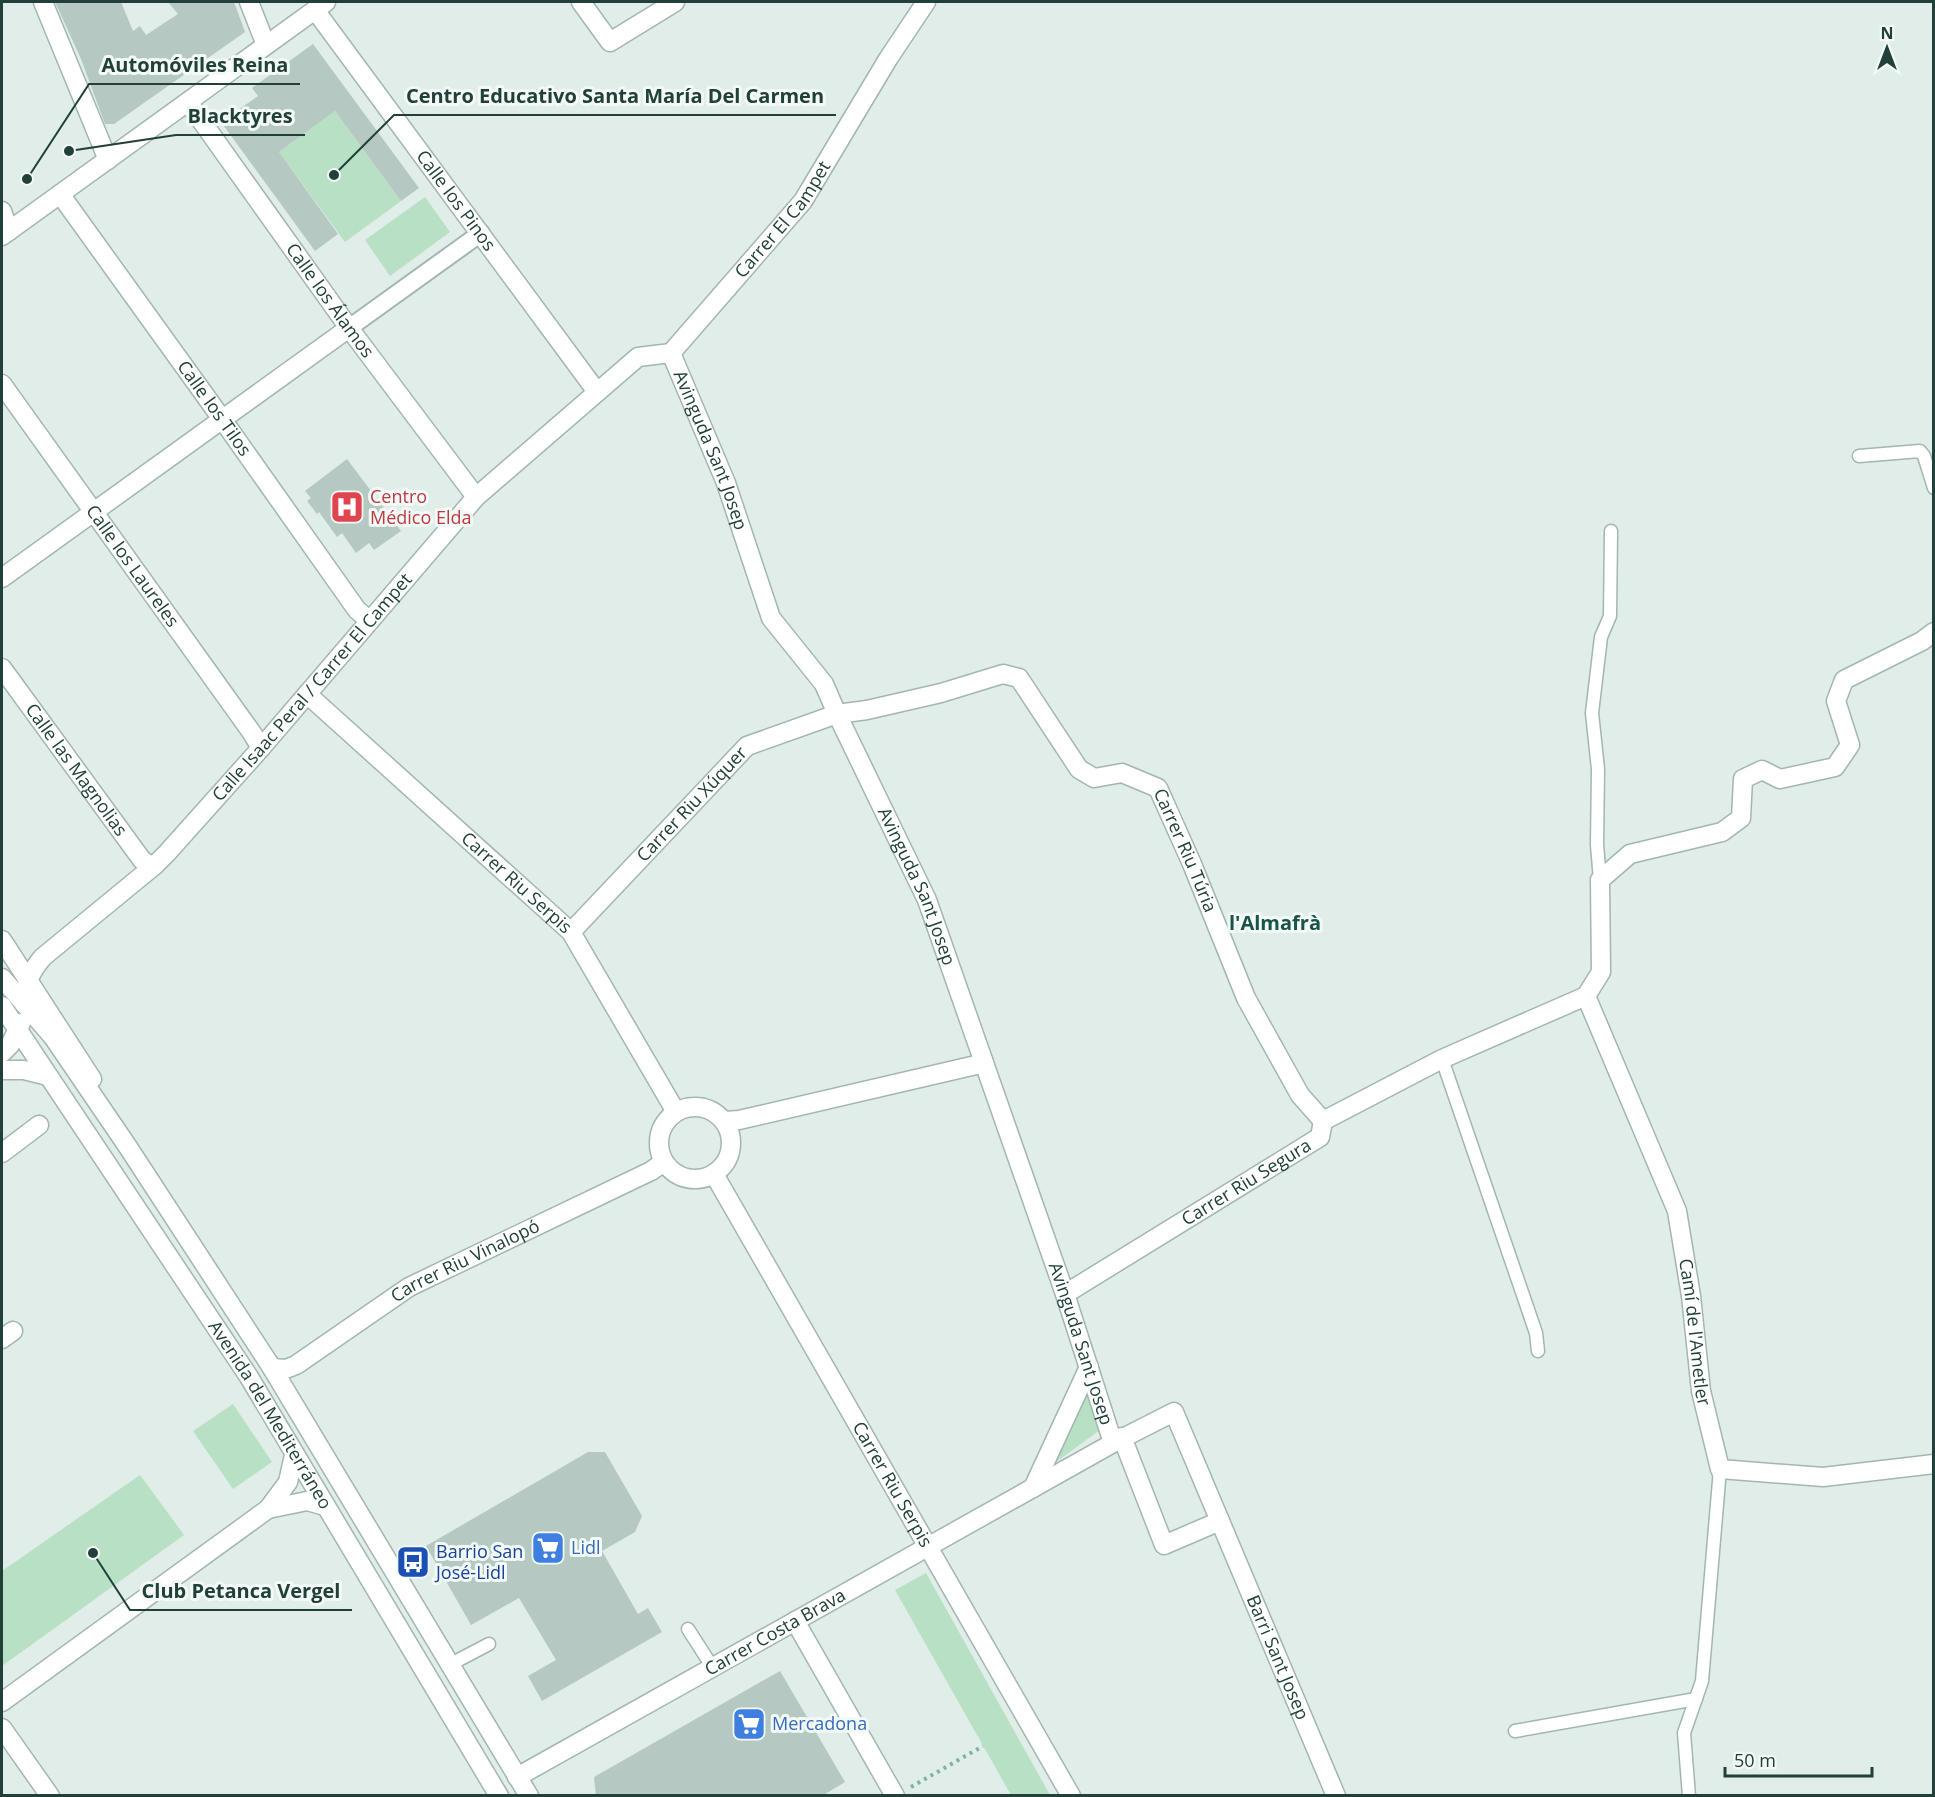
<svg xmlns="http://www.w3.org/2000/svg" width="1935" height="1797" font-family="'Open Sans',sans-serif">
	<rect width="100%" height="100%" fill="#e1ede8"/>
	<!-- green -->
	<g fill="#b8e0c5">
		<path d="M 335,111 L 401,201 L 345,242 L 279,152 Z"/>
		<path d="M 425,197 L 450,232 L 390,276 L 365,240 Z"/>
		<path d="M 1085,1391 L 1100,1430 L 1056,1462 Z"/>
		<path d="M 233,1404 L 272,1462 L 233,1489 L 193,1431 Z"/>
		<path d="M 140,1475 L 184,1535 L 2,1666 L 2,1571 Z"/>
		<path d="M 926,1573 L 1050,1795 L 1011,1795 L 895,1590 Z"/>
	</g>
	<!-- building -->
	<g fill="#b6c8c2">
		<path d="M 55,2 L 121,2 L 133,31 L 140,26 L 146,35 L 178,14 L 168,2 L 234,2 L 245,32 L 114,124 L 105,124 L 81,59 Z"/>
		<path d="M 313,44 L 419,188 L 401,201 L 335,111 L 279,152 L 338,234 L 315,251 L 221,122 L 258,96 L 252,88 Z"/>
		<path d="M 347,459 L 401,531 L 374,550 L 369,543 L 356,553 L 342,533 L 337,537 L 319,512 L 317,514 L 307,501 L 311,498 L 305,491 Z"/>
		<path d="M 588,1452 L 605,1452 L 642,1516 L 635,1532 L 602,1551 L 638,1614 L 648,1608 L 662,1632 L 542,1701 L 528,1676 L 556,1660 L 519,1598 L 471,1625 L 426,1546 Z"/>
		<path d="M 780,1671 L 845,1782 L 822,1796 L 596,1796 L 594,1777 Z"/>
	</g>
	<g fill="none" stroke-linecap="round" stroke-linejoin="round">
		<defs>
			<g id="service">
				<path d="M 1859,456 L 1920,451 L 1924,456 L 1934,488"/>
				<path d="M 1600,880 L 1597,845 L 1598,769 L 1592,713 L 1601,637 L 1610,616 L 1611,531"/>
				<path d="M 1442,1059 L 1536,1333 L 1538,1351"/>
				<path d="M 688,1629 L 713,1668"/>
				<path d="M 451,1664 L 489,1644"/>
				<path d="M 1515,1731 L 1696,1699"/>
				<path d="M 1689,1796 L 1684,1733 L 1702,1681 L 1720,1469"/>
			</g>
			<path id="pedestrian" d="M 349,328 L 481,233"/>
			<g id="minor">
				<path d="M 43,2 L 108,160"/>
				<path d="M 249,2 L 266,45"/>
				<path d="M 581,2 L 610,42 L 675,2"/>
				<path id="s1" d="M 315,10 L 597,392"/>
				<path id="s2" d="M 188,102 L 349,328 L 476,497"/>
				<path id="s3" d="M 60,194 L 222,419 L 357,610 L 369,620"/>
				<path id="s4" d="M 671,353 L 726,483 L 771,618 L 824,684 L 837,714 L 927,900 L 1065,1294 L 1113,1443"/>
				<path id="s5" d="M 2,384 L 252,733 L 261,748"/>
				<path d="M 2,578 L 349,328"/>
				<path id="s6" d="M 2,668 L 142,860 L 148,864 L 155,865"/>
				<path id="s7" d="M 307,694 L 571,932 L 676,1112"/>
				<path id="s8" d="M 571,932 L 747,746 L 837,714 L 867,710 L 941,693 L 1003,674 L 1019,678 L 1079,769 L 1094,778 L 1122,773 L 1158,788 L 1192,864 L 1246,998 L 1300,1095 L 1323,1121"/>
				<path d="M 2,940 L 92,1079"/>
				<path id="s9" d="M 1586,996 L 1677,1211 L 1691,1296 L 1701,1391 L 1720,1469 L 1823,1477 L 1934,1464"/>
				<path d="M 1586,996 L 1601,972 L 1600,880 L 1630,854 L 1722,832 L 1741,818 L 1743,779 L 1762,770 L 1780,779 L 1835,767 L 1850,745 L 1836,701 L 1844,680 L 1922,641 L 1934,632"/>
				<path id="s10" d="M 24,1004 C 25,984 30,972 43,957 L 155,865 L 167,853 L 261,748 L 476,497 L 638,357 L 671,353 L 803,201 L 888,59 L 926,2"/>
				<circle cx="695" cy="1143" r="36"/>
				<path d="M 725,1121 L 739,1120 L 976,1065 L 983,1060"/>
				<path d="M 1323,1121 L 1442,1059 L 1586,996"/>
				<path d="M 2,1153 L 39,1125"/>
				<path id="s11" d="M 714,1174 L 1071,1796"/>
				<path id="s12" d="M 1065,1294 L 1320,1137 L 1323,1121"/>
				<path d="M 2,1339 L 13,1331"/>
				<path id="s13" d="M 272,1368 L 286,1369 L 296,1365 L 409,1287 L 651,1171 L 664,1162"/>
				<path d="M 1122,1437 L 1164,1545 L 1220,1521"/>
				<path d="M 1033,1488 L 1089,1367"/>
				<path d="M 268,1509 L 307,1501 L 325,1506"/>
				<path d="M 795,1621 L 895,1796"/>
				<path d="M 2,1702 L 268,1509 L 288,1482 L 294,1455"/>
				<path d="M 2,1728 L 50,1796"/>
				<path id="s14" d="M 517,1777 L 1113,1443 L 1174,1412 L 1336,1796"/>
			</g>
			<g id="tertiary">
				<path d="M 2,211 L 9,231"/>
				<path d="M 2,236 L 326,2"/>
				<path d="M 2,978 L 53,1037 L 128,1147 L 272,1368 L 529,1796"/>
				<path id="s15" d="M 2,1006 L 249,1377 L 499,1796"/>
				<path d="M 2,1053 L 10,1045 L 21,1023"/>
				<path d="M 2,1070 L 24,1070 L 48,1076"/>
			</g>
		</defs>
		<!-- service casing -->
		<use href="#service" stroke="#a3b6b0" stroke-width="15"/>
		<!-- pedestrian casing -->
		<use href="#pedestrian" stroke="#a3b6b0" stroke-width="20"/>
		<!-- minor casing -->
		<use href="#minor" stroke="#a3b6b0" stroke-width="21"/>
		<!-- tertiary casing -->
		<use href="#tertiary" stroke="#a3b6b0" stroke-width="21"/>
		<!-- path -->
		<path stroke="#7fb3a6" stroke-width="4" stroke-dasharray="3 4.5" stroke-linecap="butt" d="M 911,1787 L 983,1746"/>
		<!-- service -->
		<use href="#service" stroke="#fff" stroke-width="12"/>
		<!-- pedestrian -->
		<use href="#pedestrian" stroke="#fff" stroke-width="16"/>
		<!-- minor -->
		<use href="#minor" stroke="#fff" stroke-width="18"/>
		<!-- tertiary -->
		<use href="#tertiary" stroke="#fff" stroke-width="18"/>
	</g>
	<!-- icons -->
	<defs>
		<symbol id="hospital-square" viewBox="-11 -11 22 22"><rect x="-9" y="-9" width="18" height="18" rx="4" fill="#e0444e" stroke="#f2f9f6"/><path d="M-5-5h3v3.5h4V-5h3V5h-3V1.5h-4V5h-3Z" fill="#fff"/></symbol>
		<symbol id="supermarket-square" viewBox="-11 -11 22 22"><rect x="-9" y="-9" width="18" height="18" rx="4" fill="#3f7fe0" stroke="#f2f9f6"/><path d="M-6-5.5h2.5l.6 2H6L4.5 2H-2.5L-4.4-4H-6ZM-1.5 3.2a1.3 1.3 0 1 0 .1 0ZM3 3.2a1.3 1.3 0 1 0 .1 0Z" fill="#fff"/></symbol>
		<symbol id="bus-square" viewBox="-11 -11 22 22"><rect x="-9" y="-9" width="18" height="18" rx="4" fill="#1a4fb4" stroke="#f2f9f6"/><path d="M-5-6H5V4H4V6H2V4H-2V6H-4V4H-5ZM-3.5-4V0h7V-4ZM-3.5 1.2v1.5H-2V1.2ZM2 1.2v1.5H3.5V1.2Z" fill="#fff"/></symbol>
	</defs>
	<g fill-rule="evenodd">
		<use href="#hospital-square" x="328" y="488" width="38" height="38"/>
		<use href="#supermarket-square" x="529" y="1529" width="38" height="38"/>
		<use href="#bus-square" x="394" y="1543" width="38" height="38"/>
		<use href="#supermarket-square" x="730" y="1705" width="38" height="38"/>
	</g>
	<g text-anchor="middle" stroke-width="6" stroke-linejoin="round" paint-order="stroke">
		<!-- street labels -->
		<g font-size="18" fill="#204039" stroke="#f2f9f6">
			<text dy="6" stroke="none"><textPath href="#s1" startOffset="237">Calle los Pinos</textPath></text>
			<text dy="6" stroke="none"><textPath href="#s10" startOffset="1107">Carrer El Campet</textPath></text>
			<text dy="6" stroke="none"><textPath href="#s2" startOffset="244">Calle los Álamos</textPath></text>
			<text dy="6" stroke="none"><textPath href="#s3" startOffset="264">Calle los Tilos</textPath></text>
			<text dy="6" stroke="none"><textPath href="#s4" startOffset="105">Avinguda Sant Josep</textPath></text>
			<text dy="6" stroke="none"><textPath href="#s5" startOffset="224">Calle los Laureles</textPath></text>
			<text dy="6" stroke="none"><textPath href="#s10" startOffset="434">Calle Isaac Peral / Carrer El Campet</textPath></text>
			<text dy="6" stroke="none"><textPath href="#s6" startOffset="126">Calle las Magnolias</textPath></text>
			<text dy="6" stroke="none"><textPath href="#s8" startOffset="176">Carrer Riu Xúquer</textPath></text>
			<text dy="6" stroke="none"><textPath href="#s8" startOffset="801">Carrer Riu Túria</textPath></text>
			<text dy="6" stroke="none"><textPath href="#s7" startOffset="282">Carrer Riu Serpis</textPath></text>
			<text dy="6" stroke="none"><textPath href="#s4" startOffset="591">Avinguda Sant Josep</textPath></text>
			<text dy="6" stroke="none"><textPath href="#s12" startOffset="213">Carrer Riu Segura</textPath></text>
			<text dy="6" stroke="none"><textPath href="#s13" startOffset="224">Carrer Riu Vinalopó</textPath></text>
			<text dy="6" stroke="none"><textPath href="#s9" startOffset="356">Camí de l'Ametler</textPath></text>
			<text dy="6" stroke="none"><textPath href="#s4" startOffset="1077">Avinguda Sant Josep</textPath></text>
			<text dy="6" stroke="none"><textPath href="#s15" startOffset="489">Avenida del Mediterráneo</textPath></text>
			<text dy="6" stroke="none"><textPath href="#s11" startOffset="358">Carrer Riu Serpis</textPath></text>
			<text dy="6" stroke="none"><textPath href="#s14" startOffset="296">Carrer Costa Brava</textPath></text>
			<text dy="6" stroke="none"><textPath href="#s14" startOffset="1018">Barri Sant Josep</textPath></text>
		</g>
		<!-- health labels -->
		<g font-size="18" fill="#be3a42" stroke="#f2f9f6" text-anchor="start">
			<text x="370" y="503">Centro<tspan x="370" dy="21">Médico Elda</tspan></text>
		</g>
		<!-- shop labels -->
		<g font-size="18" fill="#366cbe" stroke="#f2f9f6" text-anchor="start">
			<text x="571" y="1554">Lidl</text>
			<text x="772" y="1730">Mercadona</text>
		</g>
		<!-- transit labels -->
		<g font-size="18" fill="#164399" stroke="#f2f9f6" text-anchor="start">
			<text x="436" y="1558">Barrio San<tspan x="436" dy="21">José-Lidl</tspan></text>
		</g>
		<!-- neighbourhood labels -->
		<g font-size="20" font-weight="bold" fill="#1a5348" stroke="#f2f9f6">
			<text x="1275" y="930">l'Almafrà</text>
		</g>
	</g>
	<!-- callouts -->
	<path fill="none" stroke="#204039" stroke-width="2" d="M27 179L89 84H300M334 175L394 115H836M69 151L176 135H305M93 1553L130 1610H352"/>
	<g fill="#204039" stroke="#f2f9f6" stroke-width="2">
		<circle cx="27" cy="179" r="6"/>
		<circle cx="334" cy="175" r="6"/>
		<circle cx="69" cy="151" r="6"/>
		<circle cx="93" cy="1553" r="6"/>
	</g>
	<g font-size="20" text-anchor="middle" font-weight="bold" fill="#204039" stroke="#f2f9f6" stroke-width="6" stroke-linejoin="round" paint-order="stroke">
		<text x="195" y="72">Automóviles Reina</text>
		<text x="615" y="103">Centro Educativo Santa María Del Carmen</text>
		<text x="240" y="123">Blacktyres</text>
		<text x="241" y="1598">Club Petanca Vergel</text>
	</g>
	<!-- border -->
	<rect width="1935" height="1797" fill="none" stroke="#204039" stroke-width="6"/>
	<!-- north arrow -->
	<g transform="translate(1887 48)" stroke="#f2f9f6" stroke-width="4.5" paint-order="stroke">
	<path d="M0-4.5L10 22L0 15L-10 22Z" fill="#204039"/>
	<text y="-9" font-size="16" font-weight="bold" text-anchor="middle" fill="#204039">N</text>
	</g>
	<!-- scale -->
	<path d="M1725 1767v9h147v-9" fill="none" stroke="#204039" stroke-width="3"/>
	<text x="1734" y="1767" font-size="18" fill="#204039" stroke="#f2f9f6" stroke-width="4.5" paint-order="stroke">50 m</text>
</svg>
